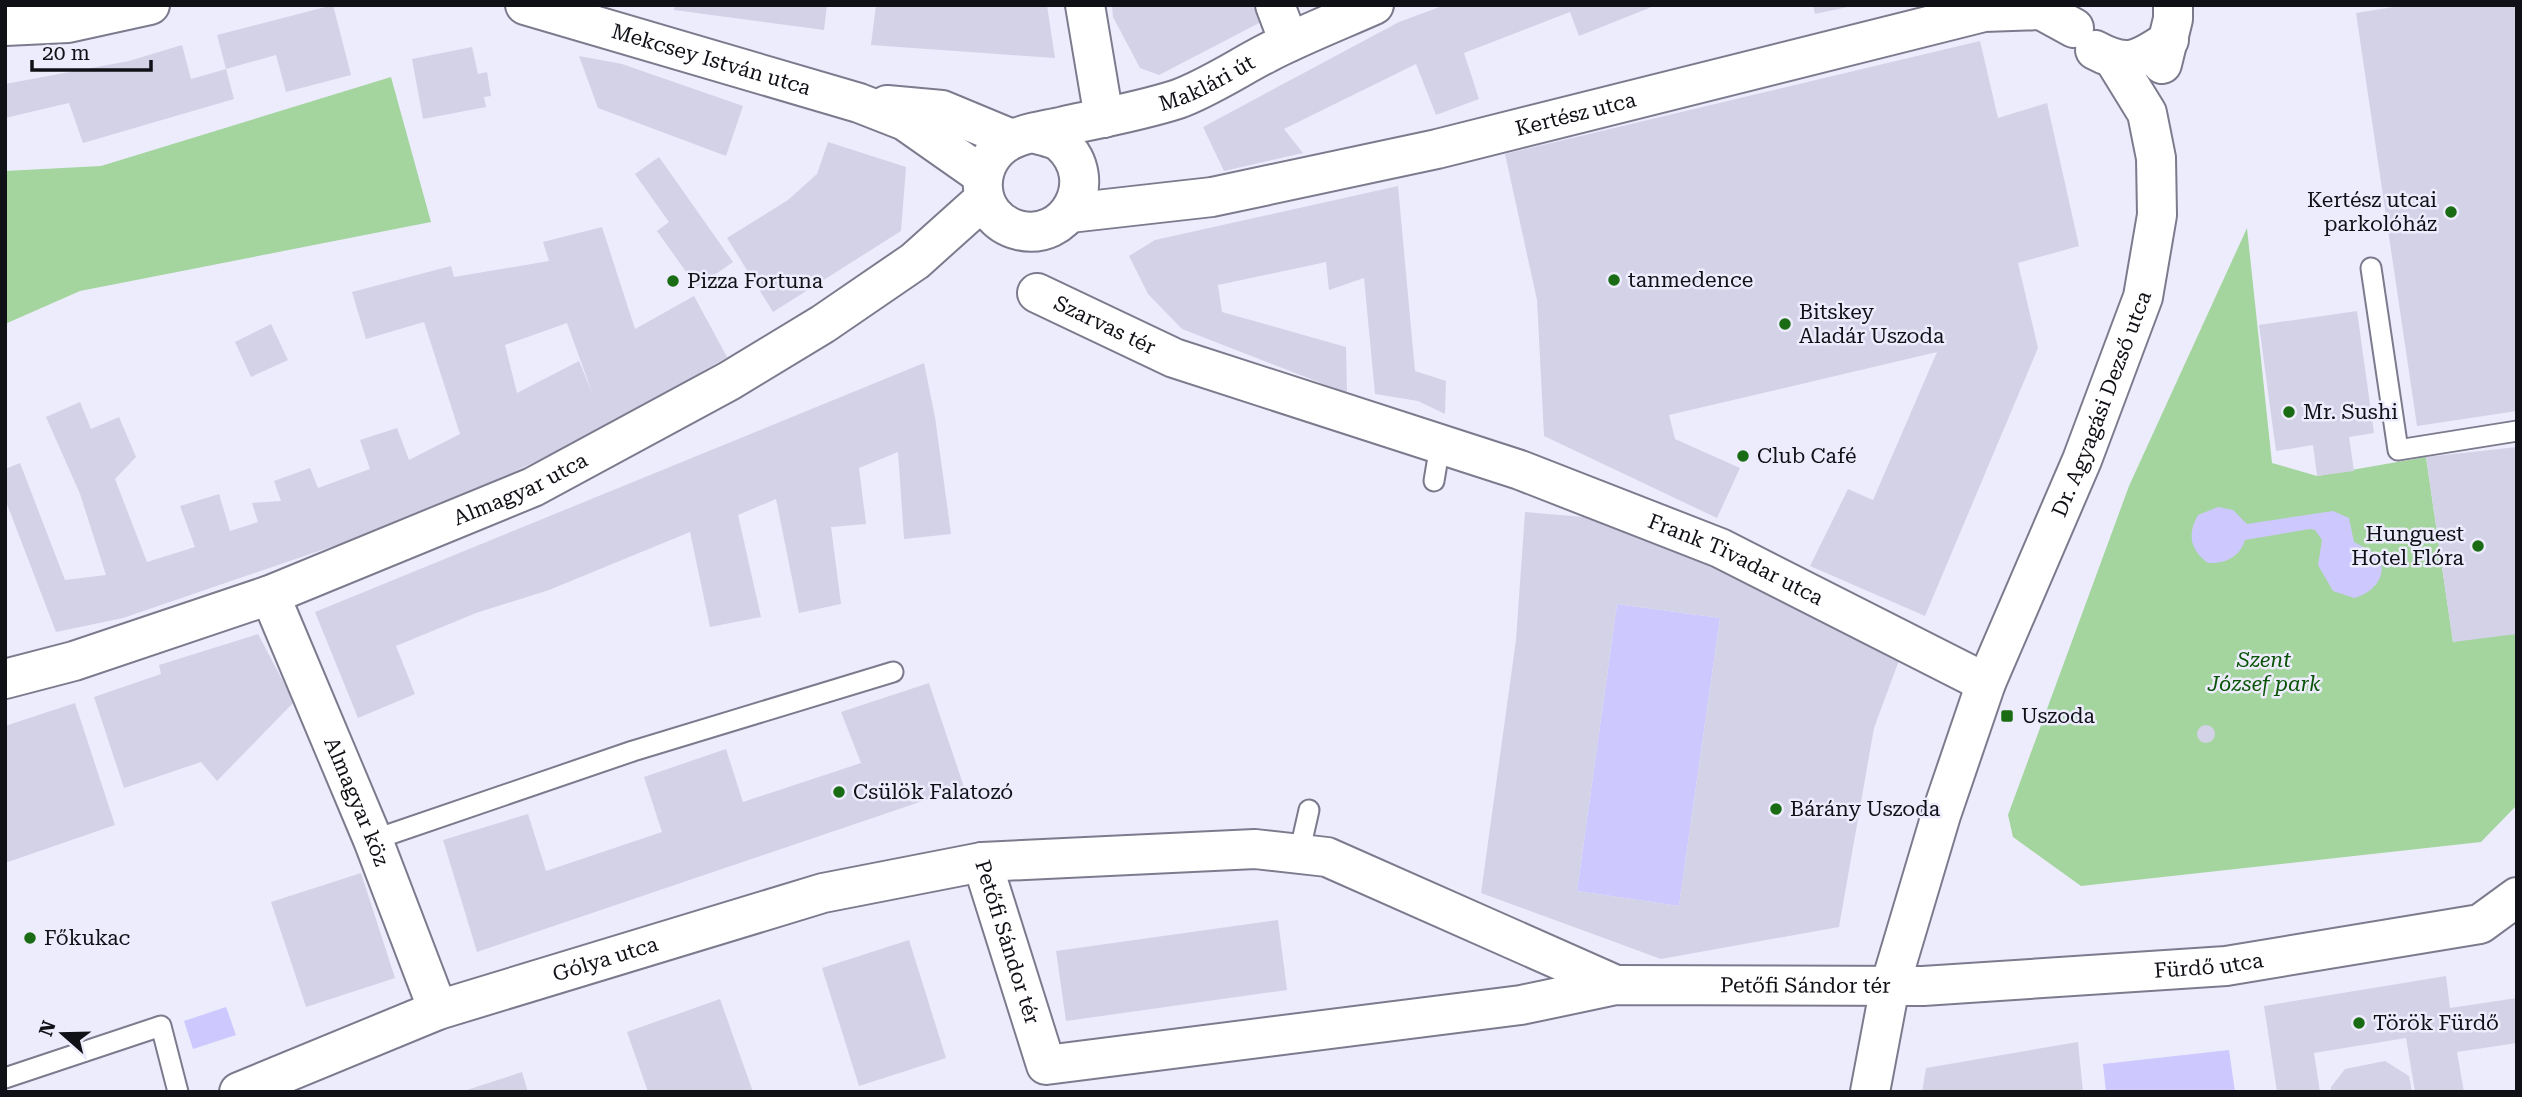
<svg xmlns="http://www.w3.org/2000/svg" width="2522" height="1097" font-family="'Roboto Serif',serif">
	<rect width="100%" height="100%" fill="#edecfd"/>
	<!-- green -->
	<g fill="#a4d59e">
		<path d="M 391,77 L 431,222 L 80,291 L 5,324 L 5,171 L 101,166 Z"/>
		<path d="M 2247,228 L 2272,463 L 2317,476 L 2426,457 L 2453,642 L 2517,628 L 2517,805 L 2481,842 L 2081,886 L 2013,837 L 2008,815 L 2129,486 Z"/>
	</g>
	<!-- water -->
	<g fill="#cdc8fe">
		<path d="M 2218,507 L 2233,510 L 2247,524 L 2333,511 L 2349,518 L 2354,542 L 2378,555 C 2389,575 2374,593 2354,598 L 2333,591 L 2318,565 L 2322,540 L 2315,530 L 2310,529 L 2245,540 C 2240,557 2225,564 2208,563 C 2190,550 2187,534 2198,515 Z"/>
		<path d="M 1617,604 L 1720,618 L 1679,906 L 1577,891 Z"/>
		<path d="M 226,1007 L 236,1035 L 193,1049 L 184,1021 Z"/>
		<path d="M 2229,1050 L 2235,1092 L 2106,1092 L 2103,1064 Z"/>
	</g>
	<!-- building -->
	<g fill="#d3d2e7" fill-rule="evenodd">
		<path d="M 333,5 L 351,75 L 286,92 L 276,55 L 226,69 L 217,35 Z"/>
		<path d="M 675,5 L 827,5 L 824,30 L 674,10 Z"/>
		<path d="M 876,5 L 1047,5 L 1055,58 L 871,45 Z"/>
		<path d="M 1112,5 L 1252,5 L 1261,22 L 1159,75 L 1140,68 L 1113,17 Z"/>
		<path d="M 1445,5 L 1654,6 L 1579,36 L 1570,12 L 1464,53 L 1479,99 L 1436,115 L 1416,64 L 1284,129 L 1303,153 L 1224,171 L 1203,127 L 1399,22 Z"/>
		<path d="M 1813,5 L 1852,5 L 1852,6 L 1815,14 Z"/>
		<path d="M 2406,5 L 2517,5 L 2517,411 L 2417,426 L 2356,13 Z"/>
		<path d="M 1980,41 L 1998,118 L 2047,103 L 2079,246 L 2018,263 L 2038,348 L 1925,616 L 1810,566 L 1848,489 L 1873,500 L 1937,352 L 1669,415 L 1675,439 L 1740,468 L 1717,518 L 1544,436 L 1537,300 L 1505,154 Z"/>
		<path d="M 182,45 L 191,79 L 226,69 L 234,99 L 83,143 L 69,103 L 5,118 L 5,84 L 129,61 Z"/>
		<path d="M 472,47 L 478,74 L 487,72 L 491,96 L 484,97 L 486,107 L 423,119 L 412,59 Z"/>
		<path d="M 579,56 L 622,64 L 743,106 L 726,156 L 598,108 Z"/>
		<path d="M 828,142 L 906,167 L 901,231 L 773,312 L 727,238 L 788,200 L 817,174 Z"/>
		<path d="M 659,157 L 733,262 L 697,287 L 657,231 L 669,222 L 635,174 Z"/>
		<path d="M 1398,186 L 1415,371 L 1446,381 L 1445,414 L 1418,401 L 1375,394 L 1364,278 L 1329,290 L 1326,262 L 1218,285 L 1222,312 L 1346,347 L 1347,393 L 1182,329 L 1148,294 L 1129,256 L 1155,240 Z"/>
		<path d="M 602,227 L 635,329 L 694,296 L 727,357 L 605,428 L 427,514 L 123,618 L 56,632 L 5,499 L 5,469 L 20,463 L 65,580 L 106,575 L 80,494 L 46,417 L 80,402 L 91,429 L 119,417 L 136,457 L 115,479 L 147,562 L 195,547 L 180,506 L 219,494 L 230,531 L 258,522 L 252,503 L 281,501 L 274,481 L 310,468 L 318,488 L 370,469 L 360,440 L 397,428 L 409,460 L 460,434 L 424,322 L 366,339 L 352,292 L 451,266 L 454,277 L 549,261 L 543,242 ZM 567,323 L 593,395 L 579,361 L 517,393 L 505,345 Z"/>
		<path d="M 2357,311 L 2374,433 L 2349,437 L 2354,471 L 2317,476 L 2313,445 L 2276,451 L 2259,325 Z"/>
		<path d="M 271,324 L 288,360 L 251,377 L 235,342 Z"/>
		<path d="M 924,363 L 935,417 L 951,534 L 904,539 L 898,452 L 859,468 L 866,524 L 831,527 L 841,604 L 799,613 L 776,499 L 738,515 L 761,617 L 710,627 L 690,532 L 549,590 L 476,613 L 396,646 L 415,694 L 358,718 L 315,612 Z"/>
		<path d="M 2517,447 L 2517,634 L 2453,642 L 2426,457 Z"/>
		<path d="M 1525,512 L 1618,520 L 1901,655 L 1874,728 L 1839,927 L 1661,959 L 1481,893 L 1516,640 ZM 1617,604 L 1720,618 L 1679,906 L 1577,891 Z"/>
		<path d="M 258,634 L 294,702 L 217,781 L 201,762 L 124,788 L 94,697 L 161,674 L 159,665 Z"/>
		<path d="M 929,683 L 964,787 L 477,952 L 443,840 L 528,814 L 546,871 L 662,832 L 644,777 L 726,749 L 743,802 L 861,763 L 841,712 Z"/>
		<path d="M 75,703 L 115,825 L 5,863 L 5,726 Z"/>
		<circle cx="2206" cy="734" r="9"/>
		<path d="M 361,873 L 395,978 L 306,1007 L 271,902 Z"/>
		<path d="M 1278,920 L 1287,990 L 1066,1021 L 1056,951 Z"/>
		<path d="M 909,940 L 946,1058 L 859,1086 L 822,968 Z"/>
		<path d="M 2446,976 L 2450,1008 L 2517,998 L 2517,1043 L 2457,1052 L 2464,1092 L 2415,1092 L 2406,1038 L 2314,1053 L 2320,1092 L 2277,1092 L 2264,1006 Z"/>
		<path d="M 720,999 L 753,1092 L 648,1092 L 627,1032 Z"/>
		<path d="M 2078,1042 L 2083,1092 L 1922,1092 L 1926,1068 Z"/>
		<path d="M 2385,1061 L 2409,1076 L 2412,1092 L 2331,1092 L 2331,1087 L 2345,1069 Z"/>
		<path d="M 522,1072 L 528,1092 L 464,1092 L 464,1091 Z"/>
	</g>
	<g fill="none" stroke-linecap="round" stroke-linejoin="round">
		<defs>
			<g id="service">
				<path d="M 2371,268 L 2398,450 L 2517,431"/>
				<path d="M 1434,481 L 1440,445"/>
				<path d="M 373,840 L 633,751 L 893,672"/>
				<path d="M 1299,854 L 1309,810"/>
				<path d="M 5,1078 L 161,1026 L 178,1092"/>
			</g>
			<g id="minor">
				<path d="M 1085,5 L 1104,118"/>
				<path d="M 1275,5 L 1289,42"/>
				<path id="s1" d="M 1037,293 L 1174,358 L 1520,470 L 1720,548 L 1986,683"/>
				<path id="s2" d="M 270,595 L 373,840 L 438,1010"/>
				<path id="s3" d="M 982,862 L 1046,1065 L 1521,1005 L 1616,985 L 1923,986 L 2226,966 L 2480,924 L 2517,897"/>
				<path id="s4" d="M 239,1092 L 438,1010 L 823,893 L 982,862 L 1255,849 L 1327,857 L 1616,985"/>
			</g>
			<g id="tertiary">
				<path id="s5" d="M 525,5 L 859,103 L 905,121 L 982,175"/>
				<path d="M 5,26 L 68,23 L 150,5"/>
				<path d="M 2095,50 C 2128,68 2139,60 2169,40"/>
				<path d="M 2162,64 L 2173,19 L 2173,5"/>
				<path d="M 887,105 L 942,110 L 1012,139"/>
				<path id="s6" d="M 1033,133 C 1042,136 1056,138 1062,144 C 1102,181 1066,243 1018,230 C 973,218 971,158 1013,139 C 1028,132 1048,130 1064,126 C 1102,118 1141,111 1178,99 C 1208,88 1238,68 1267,53 C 1302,35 1338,21 1374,5"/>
				<path id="s7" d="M 1070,213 L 1212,197 L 1437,149 L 1984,12 L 2041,10 L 2074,28"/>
				<path id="s8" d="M 5,679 L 74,661 L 270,595 L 533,487 L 729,381 L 823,324 L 915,261 L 983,200"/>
				<path id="s9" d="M 1870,1092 L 1890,986 L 1941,815 L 1986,683 L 2082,460 L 2143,297 L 2157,215 L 2156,158 L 2147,113 L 2115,61"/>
			</g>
		</defs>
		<!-- service casing -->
		<use href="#service" stroke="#7c7b8e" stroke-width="23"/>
		<!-- minor casing -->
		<use href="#minor" stroke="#7c7b8e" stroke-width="42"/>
		<!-- tertiary casing -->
		<use href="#tertiary" stroke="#7c7b8e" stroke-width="42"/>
		<!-- service -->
		<use href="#service" stroke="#fff" stroke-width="19"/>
		<!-- minor -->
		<use href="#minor" stroke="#fff" stroke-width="38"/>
		<!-- tertiary -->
		<use href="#tertiary" stroke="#fff" stroke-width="38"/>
	</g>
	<!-- markers -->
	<g fill="#196c13" stroke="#edecfd" stroke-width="2.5">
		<circle cx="2451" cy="212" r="7"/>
		<circle cx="1614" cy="280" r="7"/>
		<circle cx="673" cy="281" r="7"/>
		<circle cx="1785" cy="324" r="7"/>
		<circle cx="2289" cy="412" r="7"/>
		<circle cx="1743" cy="456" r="7"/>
		<circle cx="2478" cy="546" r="7"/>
		<rect x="2000" y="709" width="14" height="14" rx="3.5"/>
		<circle cx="839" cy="792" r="7"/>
		<circle cx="1776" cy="809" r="7"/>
		<circle cx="30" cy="938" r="7"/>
		<circle cx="2359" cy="1023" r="7"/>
	</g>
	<g text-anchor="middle" stroke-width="5" stroke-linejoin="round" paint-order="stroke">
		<!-- street labels -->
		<g font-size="21" fill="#101017" stroke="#edecfd">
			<text dy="7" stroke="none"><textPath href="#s5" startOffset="194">Mekcsey István utca</textPath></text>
			<text dy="7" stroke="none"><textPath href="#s6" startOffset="486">Maklári út</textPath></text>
			<text dy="7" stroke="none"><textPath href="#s7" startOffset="516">Kertész utca</textPath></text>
			<text dy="7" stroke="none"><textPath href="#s1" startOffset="75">Szarvas tér</textPath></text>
			<text dy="7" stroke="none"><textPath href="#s9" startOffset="728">Dr. Agyagási Dezső utca</textPath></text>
			<text dy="7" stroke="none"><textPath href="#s8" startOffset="550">Almagyar utca</textPath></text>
			<text dy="7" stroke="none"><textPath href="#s1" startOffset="749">Frank Tivadar utca</textPath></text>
			<text dy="7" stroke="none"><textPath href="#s2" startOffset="224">Almagyar köz</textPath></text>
			<text dy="7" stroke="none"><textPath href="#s3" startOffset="84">Petőfi Sándor tér</textPath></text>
			<text dy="7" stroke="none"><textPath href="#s4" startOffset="390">Gólya utca</textPath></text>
			<text dy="7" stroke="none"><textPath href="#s3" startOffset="1382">Fürdő utca</textPath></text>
			<text dy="7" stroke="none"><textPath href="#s3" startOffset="978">Petőfi Sándor tér</textPath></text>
		</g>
		<!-- poi labels -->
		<g font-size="21" fill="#101017" stroke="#edecfd" text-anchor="start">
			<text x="2437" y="207" text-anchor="end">Kertész utcai<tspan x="2437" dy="24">parkolóház</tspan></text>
			<text x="1628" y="287">tanmedence</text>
			<text x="687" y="288">Pizza Fortuna</text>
			<text x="1799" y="319">Bitskey<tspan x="1799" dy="24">Aladár Uszoda</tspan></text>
			<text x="2303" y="419">Mr. Sushi</text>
			<text x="1757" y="463">Club Café</text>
			<text x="2464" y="541" text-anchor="end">Hunguest<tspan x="2464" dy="24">Hotel Flóra</tspan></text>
			<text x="2021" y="723">Uszoda</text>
			<text x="853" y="799">Csülök Falatozó</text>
			<text x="1790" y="816">Bárány Uszoda</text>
			<text x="44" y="945">Főkukac</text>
			<text x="2373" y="1030">Török Fürdő</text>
		</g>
		<!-- park labels -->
		<g font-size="21" font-style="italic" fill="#0a5306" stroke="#edecfd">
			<text x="2264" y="667">Szent<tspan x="2264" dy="24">József park</tspan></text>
		</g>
	</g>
	<!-- border -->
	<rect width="2522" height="1097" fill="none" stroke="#101017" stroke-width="14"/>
	<!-- north arrow -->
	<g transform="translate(63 1034) rotate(290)" stroke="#edecfd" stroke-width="5" paint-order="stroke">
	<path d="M0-5L12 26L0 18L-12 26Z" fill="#101017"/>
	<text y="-10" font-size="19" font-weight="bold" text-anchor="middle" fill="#101017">N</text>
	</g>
	<!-- scale -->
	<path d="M32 60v10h119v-10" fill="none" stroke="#101017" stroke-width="3.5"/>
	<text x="42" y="60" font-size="21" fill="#101017" stroke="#edecfd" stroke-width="5" paint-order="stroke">20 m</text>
</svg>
